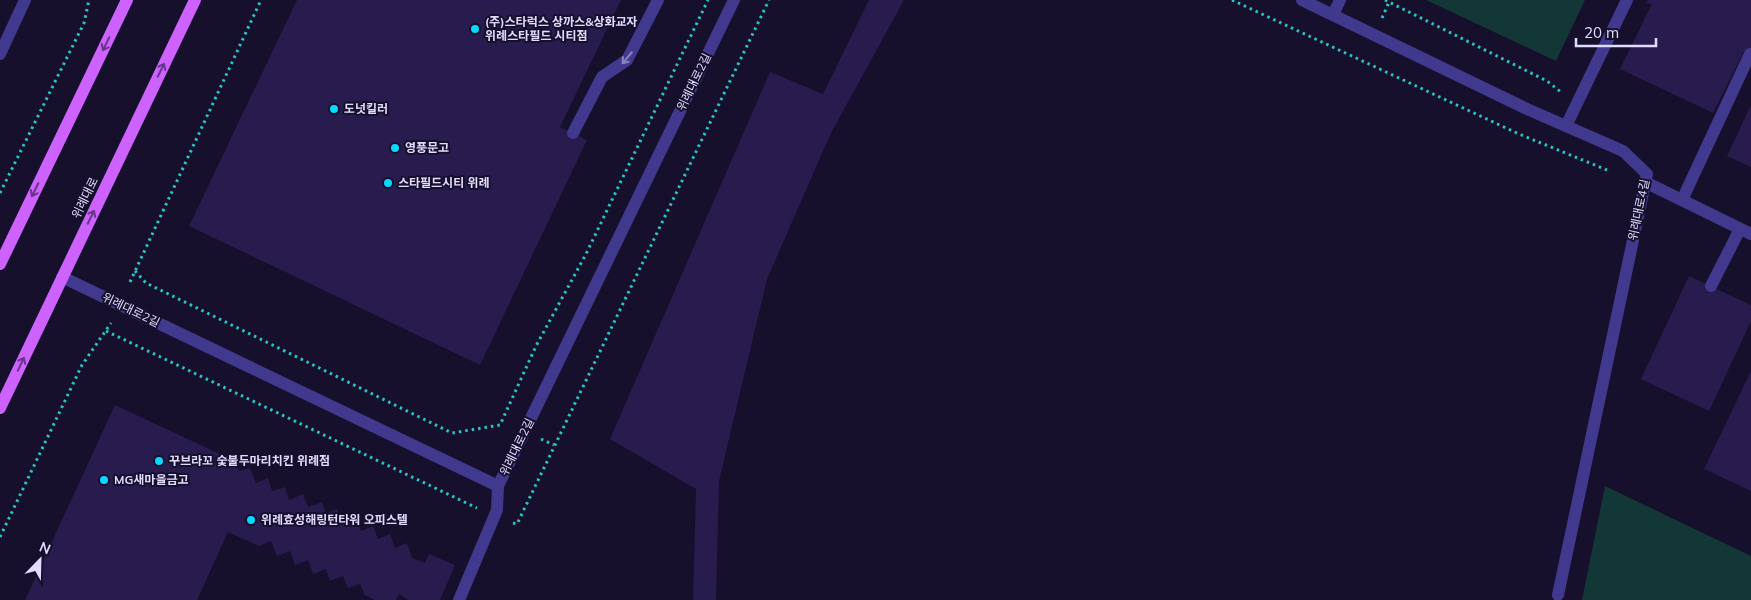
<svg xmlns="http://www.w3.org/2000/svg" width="1751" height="600" font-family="Mulish,'Noto Sans KR',sans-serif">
	<rect width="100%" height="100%" fill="#16102c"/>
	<!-- green -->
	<g fill="#133637">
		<path d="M 1426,0 L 1585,0 L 1556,61 Z"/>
		<path d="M 1605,486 L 1751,556 L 1751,600 L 1582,600 Z"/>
	</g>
	<!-- building -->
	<g fill="#281b4e">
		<path d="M 297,0 L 621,0 L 560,127 L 587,140 L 480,365 L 189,226 Z"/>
		<path d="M 869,0 L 904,0 L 831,133 L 767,279 L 719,481 L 716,600 L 693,600 L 696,489 L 610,439 L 770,72 L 823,94 Z"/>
		<path d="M 1648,0 L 1751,0 L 1751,54 L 1744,51 L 1713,113 L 1620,69 L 1652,4 L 1646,3 Z"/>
		<path d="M 1751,105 L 1751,167 L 1727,156 Z"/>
		<path d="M 1689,276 L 1751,305 L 1751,321 L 1709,411 L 1641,379 Z"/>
		<path d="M 1751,371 L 1751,491 L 1704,469 Z"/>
		<path d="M 115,405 L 226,457 L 223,465 L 235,460 L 239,471 L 250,468 L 256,483 L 268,478 L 272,491 L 285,487 L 289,500 L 303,494 L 308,507 L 322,502 L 326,513 L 337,509 L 343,522 L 356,517 L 361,531 L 373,526 L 378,539 L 390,534 L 395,548 L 407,543 L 412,558 L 425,563 L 429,554 L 455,565 L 440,600 L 408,600 L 399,594 L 396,600 L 375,600 L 365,595 L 360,584 L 348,588 L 343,576 L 330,581 L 326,569 L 313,574 L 308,560 L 295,565 L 290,551 L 277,556 L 271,541 L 259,546 L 228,532 L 197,600 L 25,600 Z"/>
	</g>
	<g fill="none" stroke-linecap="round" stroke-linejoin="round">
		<!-- path -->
		<g stroke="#2ac4c4" stroke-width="3" stroke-dasharray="2.5 4" stroke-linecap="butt">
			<path d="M 1232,0 L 1519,134 L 1607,170"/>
			<path d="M 1385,0 L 1547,81 L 1561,92"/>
			<path d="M 1382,18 L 1389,2"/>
			<path d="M 0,193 L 84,23 L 89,0"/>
			<path d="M 135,271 L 146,283 L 452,433 L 500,425 L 536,346 L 586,254 L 708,0"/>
			<path d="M 130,282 L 261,0"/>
			<path d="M 106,331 L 477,508"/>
			<path d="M 541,439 L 554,445"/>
			<path d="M 513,523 L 517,524 L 769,0"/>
			<path d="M 0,537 L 82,365 L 111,323"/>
		</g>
		<!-- lane -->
		<g stroke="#41398d" stroke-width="12">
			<path d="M 1333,15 L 1340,0"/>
			<path d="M 1566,126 L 1627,0"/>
			<path d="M 573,133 L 602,77 L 627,60 L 658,0"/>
			<path d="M 1645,182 L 1751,234"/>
			<path d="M 1682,200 L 1750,54"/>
			<path d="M 1711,286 L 1740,229"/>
			<path d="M 459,600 L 497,510 L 498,486"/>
		</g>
		<!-- street -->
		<g stroke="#41398d" stroke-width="12">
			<path d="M 1302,0 L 1527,109 L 1623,151 L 1647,174 L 1558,595"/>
			<path d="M 0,54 L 25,0"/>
			<path d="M 62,277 L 498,486 L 734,0"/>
		</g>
		<!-- primary -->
		<g stroke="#cd62ff" stroke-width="12">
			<path d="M 0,264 L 127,0"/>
			<path d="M 0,408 L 195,0"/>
		</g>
	</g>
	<!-- one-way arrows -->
	<defs><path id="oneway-shaft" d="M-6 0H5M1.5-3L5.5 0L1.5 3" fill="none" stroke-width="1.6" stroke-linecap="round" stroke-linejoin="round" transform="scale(1.25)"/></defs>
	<g stroke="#68358b">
		<use href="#oneway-shaft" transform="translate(106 44) rotate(116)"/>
		<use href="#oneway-shaft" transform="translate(161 70) rotate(-64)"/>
		<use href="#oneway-shaft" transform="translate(35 190) rotate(116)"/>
		<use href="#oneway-shaft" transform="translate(91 217) rotate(-64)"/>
		<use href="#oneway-shaft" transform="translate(21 364) rotate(-65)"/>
	</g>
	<use stroke="#8982c0" href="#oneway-shaft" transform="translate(627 58) rotate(130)"/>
	<!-- markers -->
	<g fill="#07d8ff" stroke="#16102c" stroke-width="2">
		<circle cx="475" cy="29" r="5"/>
		<circle cx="334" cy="109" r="5"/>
		<circle cx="395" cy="148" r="5"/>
		<circle cx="388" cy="183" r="5"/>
		<circle cx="159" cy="461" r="5"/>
		<circle cx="104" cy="480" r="5"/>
		<circle cx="251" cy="520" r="5"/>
	</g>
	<g text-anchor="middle" stroke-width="4" stroke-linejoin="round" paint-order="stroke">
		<!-- poi labels -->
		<g font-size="12" font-weight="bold" fill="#e1dbff" stroke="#16102c" text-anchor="start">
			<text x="485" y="26">(주)스타럭스 상까스&amp;상화교자<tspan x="485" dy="14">위례스타필드 시티점</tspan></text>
			<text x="344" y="113">도넛킬러</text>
			<text x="405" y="152">영풍문고</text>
			<text x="398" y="187">스타필드시티 위례</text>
			<text x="169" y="465">꾸브라꼬 숯불두마리치킨 위례점</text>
			<text x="114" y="484">MG새마을금고</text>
			<text x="261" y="524">위례효성해링턴타워 오피스텔</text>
		</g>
		<!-- street labels -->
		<g font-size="12" fill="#e1dbff" stroke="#16102c">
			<text transform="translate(694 82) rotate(-64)" y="4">위례대로2길</text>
			<text transform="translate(85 198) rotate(-64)" y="4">위례대로</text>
			<text transform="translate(1639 210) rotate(-78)" y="4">위례대로4길</text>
			<text transform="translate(131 310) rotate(26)" y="4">위례대로2길</text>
			<text transform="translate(517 447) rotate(-64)" y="4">위례대로2길</text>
		</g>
	</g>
	<!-- north arrow -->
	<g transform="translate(40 560) rotate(23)" stroke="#16102c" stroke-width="4" paint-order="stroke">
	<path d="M0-4L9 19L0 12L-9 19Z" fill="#e1dbff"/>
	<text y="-8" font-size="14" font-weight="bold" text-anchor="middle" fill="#e1dbff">N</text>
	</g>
	<!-- scale -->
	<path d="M1576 38v8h80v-8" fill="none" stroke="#e1dbff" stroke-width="2.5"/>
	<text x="1584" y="38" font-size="15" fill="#e1dbff" stroke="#16102c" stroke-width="4" paint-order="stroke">20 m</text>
</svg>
